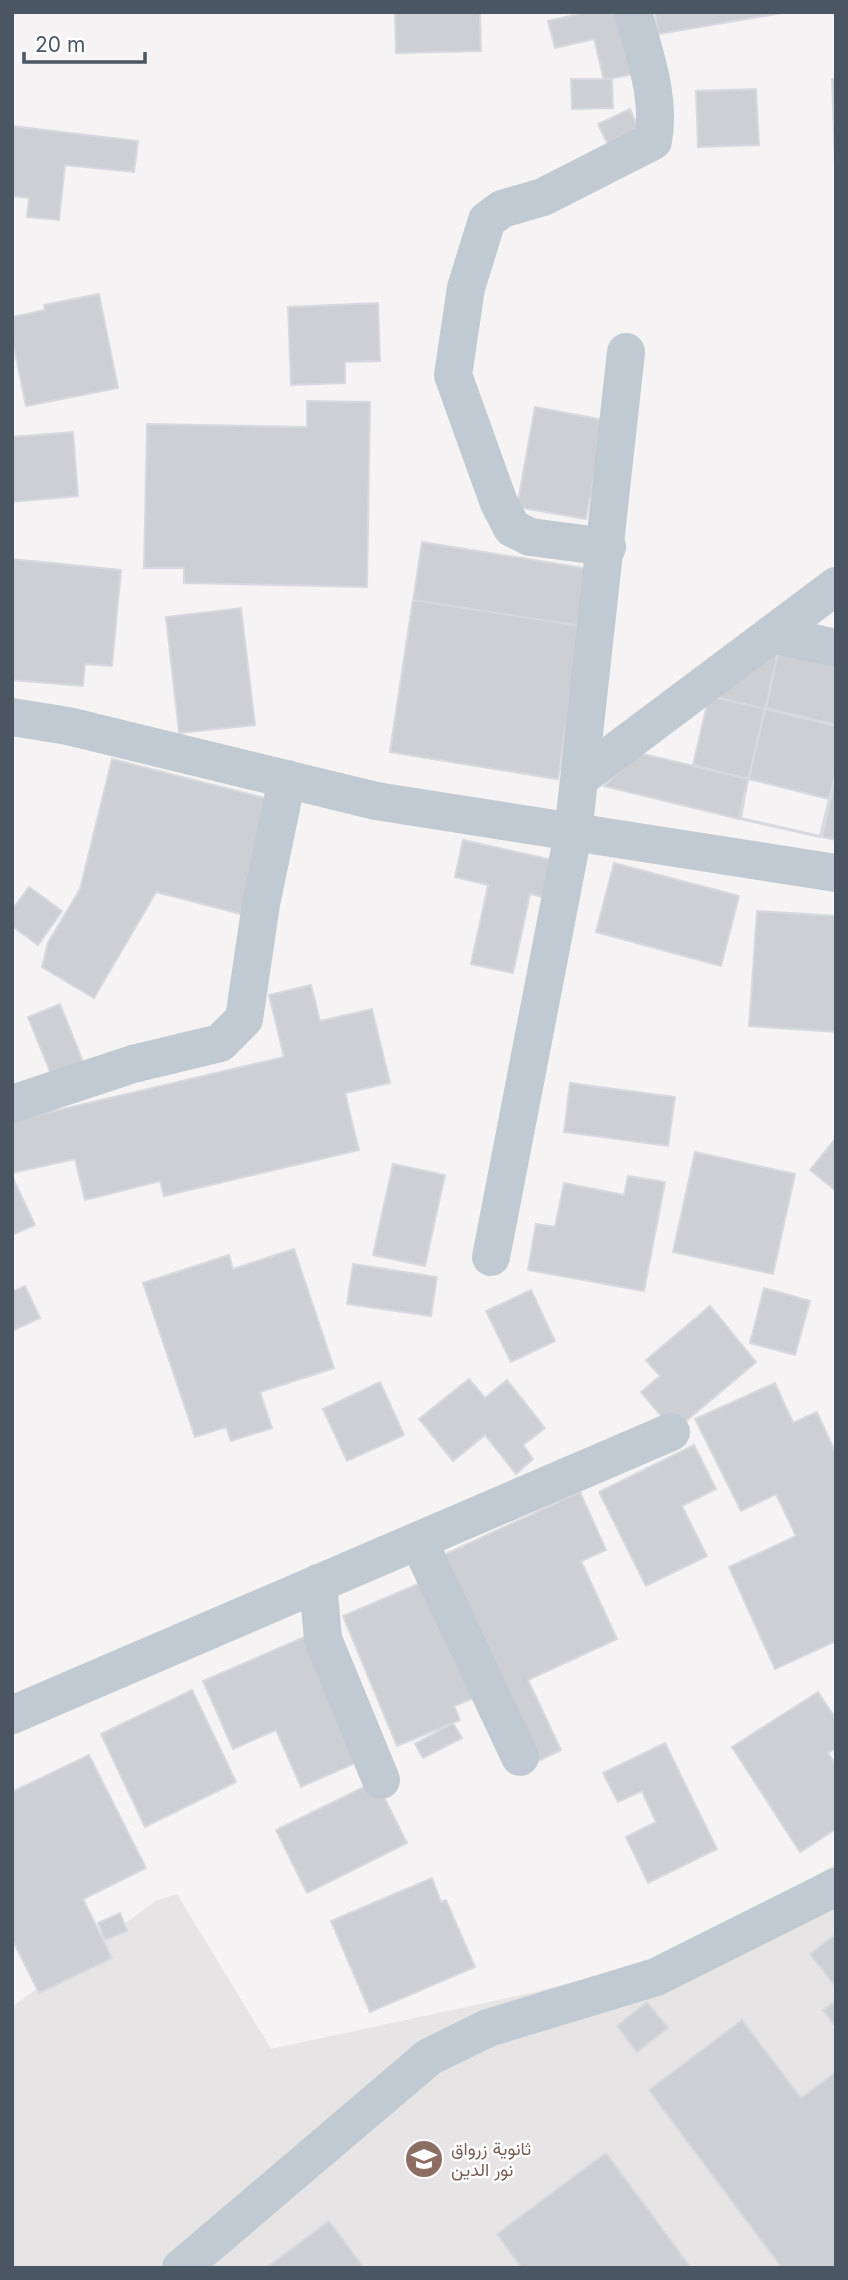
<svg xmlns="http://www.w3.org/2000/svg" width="848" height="2280" font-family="Inter,Vazirmatn,sans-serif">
	<rect width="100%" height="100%" fill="#f5f3f3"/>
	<!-- education -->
	<path fill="#e6e4e5" d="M 836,1864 L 836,2268 L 12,2268 L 12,2007 L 157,1900 L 177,1894 L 271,2049 L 531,1993 L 670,1957 Z"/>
	<!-- building -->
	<g fill="#cdcfd5" stroke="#d7d9de" stroke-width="2">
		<path d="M 395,12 L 480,12 L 481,51 L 396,53 Z"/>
		<path d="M 587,12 L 630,12 L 644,72 L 604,80 L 594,39 L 555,48 L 548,21 Z"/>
		<path d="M 655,12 L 788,12 L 658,34 Z"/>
		<path d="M 836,78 L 836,164 L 835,164 L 832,79 Z"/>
		<path d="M 571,79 L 612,79 L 613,108 L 572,109 Z"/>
		<path d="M 756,89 L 759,145 L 698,147 L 696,91 Z"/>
		<path d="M 630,109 L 641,135 L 610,149 L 598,124 Z"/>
		<path d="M 12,126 L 138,141 L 134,172 L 65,165 L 59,220 L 27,217 L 29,198 L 12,196 Z"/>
		<path d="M 99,294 L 118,388 L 26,406 L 12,338 L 12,317 L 45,310 L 44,305 Z"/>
		<path d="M 378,303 L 380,361 L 345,362 L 345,383 L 291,385 L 288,307 Z"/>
		<path d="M 307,401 L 370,402 L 367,587 L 184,583 L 184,568 L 144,568 L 147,424 L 307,427 Z"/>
		<path d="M 535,407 L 604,420 L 586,519 L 517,507 Z"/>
		<path d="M 73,432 L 78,496 L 12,502 L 12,437 Z"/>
		<path d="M 422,542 L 590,569 L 558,779 L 390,752 Z"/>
		<path d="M 12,559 L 121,570 L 112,666 L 85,664 L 83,686 L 12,680 Z"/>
		<path d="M 413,600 L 581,626 L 558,779 L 390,752 Z"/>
		<path d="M 241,608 L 255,725 L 179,733 L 166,617 Z"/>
		<path d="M 779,648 L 836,661 L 836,725 L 766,708 Z"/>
		<path d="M 779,649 L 765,709 L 710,696 Z"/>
		<path d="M 709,696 L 765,709 L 748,779 L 693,765 Z"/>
		<path d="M 765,709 L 836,726 L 836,770 L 829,799 L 749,779 Z"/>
		<path d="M 639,753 L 748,779 L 739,819 L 604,786 Z"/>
		<path d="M 112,759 L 272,800 L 241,914 L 156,892 L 94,998 L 42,967 L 48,943 L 80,889 Z"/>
		<path d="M 836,776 L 836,840 L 822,837 Z"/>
		<path d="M 748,779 L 741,818 L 820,836 L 829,799 L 820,837 L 740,819 Z"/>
		<path d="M 463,840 L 579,866 L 571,903 L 530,894 L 513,973 L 471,964 L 488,885 L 455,877 Z"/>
		<path d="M 614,863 L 739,896 L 721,966 L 596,932 Z"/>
		<path d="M 29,887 L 62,911 L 38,945 L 12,926 L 12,910 Z"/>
		<path d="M 757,911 L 836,916 L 836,1032 L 749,1026 Z"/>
		<path d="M 311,985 L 320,1021 L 372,1009 L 390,1083 L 345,1093 L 359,1150 L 164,1196 L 160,1181 L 85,1200 L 75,1159 L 12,1173 L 12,1121 L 284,1057 L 269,995 Z"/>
		<path d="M 60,1004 L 83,1062 L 51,1074 L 28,1017 Z"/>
		<path d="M 570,1083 L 675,1097 L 668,1146 L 564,1132 Z"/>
		<path d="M 836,1138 L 836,1191 L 810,1170 Z"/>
		<path d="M 695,1152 L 795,1174 L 773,1274 L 673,1252 Z"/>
		<path d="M 393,1164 L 445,1175 L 425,1266 L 373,1255 Z"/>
		<path d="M 12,1176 L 35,1225 L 12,1235 Z"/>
		<path d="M 628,1176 L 665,1182 L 644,1291 L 528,1270 L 536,1224 L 555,1227 L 564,1183 L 624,1195 Z"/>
		<path d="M 294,1249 L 334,1368 L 260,1392 L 272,1428 L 231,1441 L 226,1427 L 195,1437 L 143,1283 L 229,1255 L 233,1269 Z"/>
		<path d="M 353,1264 L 437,1277 L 431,1316 L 347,1304 Z"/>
		<path d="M 25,1286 L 40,1318 L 12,1331 L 12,1292 Z"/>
		<path d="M 764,1288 L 810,1301 L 795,1355 L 750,1343 Z"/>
		<path d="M 531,1290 L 555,1341 L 511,1362 L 486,1311 Z"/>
		<path d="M 710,1306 L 756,1362 L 674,1431 L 641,1392 L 660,1376 L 646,1360 Z"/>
		<path d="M 469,1379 L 485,1398 L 507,1380 L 545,1428 L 523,1445 L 533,1459 L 516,1474 L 485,1435 L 453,1461 L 419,1419 Z"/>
		<path d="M 380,1382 L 404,1435 L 347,1461 L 323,1409 Z"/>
		<path d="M 775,1383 L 793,1423 L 817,1412 L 836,1454 L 836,1641 L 775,1669 L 729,1567 L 796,1536 L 776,1494 L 741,1511 L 695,1419 Z"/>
		<path d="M 694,1445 L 716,1489 L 682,1506 L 707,1556 L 646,1586 L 599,1492 Z"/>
		<path d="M 580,1492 L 606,1550 L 581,1561 L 617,1639 L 528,1680 L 561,1750 L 530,1765 L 435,1559 Z"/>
		<path d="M 434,1577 L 484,1694 L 454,1706 L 460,1720 L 397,1746 L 343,1616 Z"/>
		<path d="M 325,1628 L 380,1752 L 301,1787 L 276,1730 L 233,1749 L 203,1681 Z"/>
		<path d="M 192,1690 L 236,1782 L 145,1827 L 101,1734 Z"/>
		<path d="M 818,1692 L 836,1719 L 836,1748 L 828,1753 L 836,1765 L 836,1829 L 800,1852 L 732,1747 Z"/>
		<path d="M 453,1723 L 462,1738 L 423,1758 L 415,1744 Z"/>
		<path d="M 665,1743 L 717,1849 L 648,1883 L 626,1837 L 656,1822 L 642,1791 L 618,1802 L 603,1773 Z"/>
		<path d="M 89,1755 L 146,1868 L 83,1899 L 112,1958 L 39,1993 L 12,1939 L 12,1792 Z"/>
		<path d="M 376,1781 L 407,1843 L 307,1893 L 276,1830 Z"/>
		<path d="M 432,1878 L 441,1902 L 446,1900 L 475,1967 L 370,2012 L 331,1921 Z"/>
		<path d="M 120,1913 L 127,1931 L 105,1940 L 98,1923 Z"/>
		<path d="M 836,1934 L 836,1987 L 810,1954 Z"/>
		<path d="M 836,2001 L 836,2027 L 823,2010 Z"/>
		<path d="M 647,2002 L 668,2028 L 637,2052 L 617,2026 Z"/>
		<path d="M 742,2020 L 801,2098 L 836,2072 L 836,2268 L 782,2268 L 649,2090 Z"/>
		<path d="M 606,2153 L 691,2268 L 522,2268 L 497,2234 Z"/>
		<path d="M 329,2221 L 364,2268 L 266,2268 Z"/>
	</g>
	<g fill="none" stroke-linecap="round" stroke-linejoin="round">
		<!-- minor -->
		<g stroke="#c1cad2" stroke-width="38">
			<path d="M 607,547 L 530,537 L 512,528 L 499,503 L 453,375 L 466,288 L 487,220 L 502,209 L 543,197 L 653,141 C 661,96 644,55 633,12"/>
			<path d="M 772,634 L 836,648"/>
			<path d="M 12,717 L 68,726 L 376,801 L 836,873"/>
			<path d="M 580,778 L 836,586"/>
			<path d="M 12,1104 L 133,1064 L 220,1043 L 244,1019 L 261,904 L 287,779"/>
			<path d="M 491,1257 L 573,834 L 626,352"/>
			<path d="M 419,1542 L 520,1757"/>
			<path d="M 318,1583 L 323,1639 L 381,1780"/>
			<path d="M 12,1715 L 671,1432"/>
			<path d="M 181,2268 L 429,2057 L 488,2028 L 656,1977 L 836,1887"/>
		</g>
	</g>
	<!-- icons -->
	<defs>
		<symbol id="school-disc" viewBox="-11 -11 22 22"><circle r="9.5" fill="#8d6e63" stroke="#fff"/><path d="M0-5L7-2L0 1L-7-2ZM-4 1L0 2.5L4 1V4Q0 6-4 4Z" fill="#fff"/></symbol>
	</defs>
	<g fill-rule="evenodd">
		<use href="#school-disc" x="402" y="2137" width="44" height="44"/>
	</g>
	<g text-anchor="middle" stroke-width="5" stroke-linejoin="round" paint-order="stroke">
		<!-- education labels -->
		<g font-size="18" fill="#785e54" stroke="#fff" text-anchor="start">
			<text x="451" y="2155">ثانوية زرواق<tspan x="451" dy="21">نور الدين</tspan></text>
		</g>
	</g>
	<!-- border -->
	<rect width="848" height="2280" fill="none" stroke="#4a5661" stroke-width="28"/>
	<!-- scale -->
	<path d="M24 52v10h121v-10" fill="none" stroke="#4a5661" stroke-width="3.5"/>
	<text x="35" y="52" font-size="21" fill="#4a5661" stroke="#ffffff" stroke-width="5" paint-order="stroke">20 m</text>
</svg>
